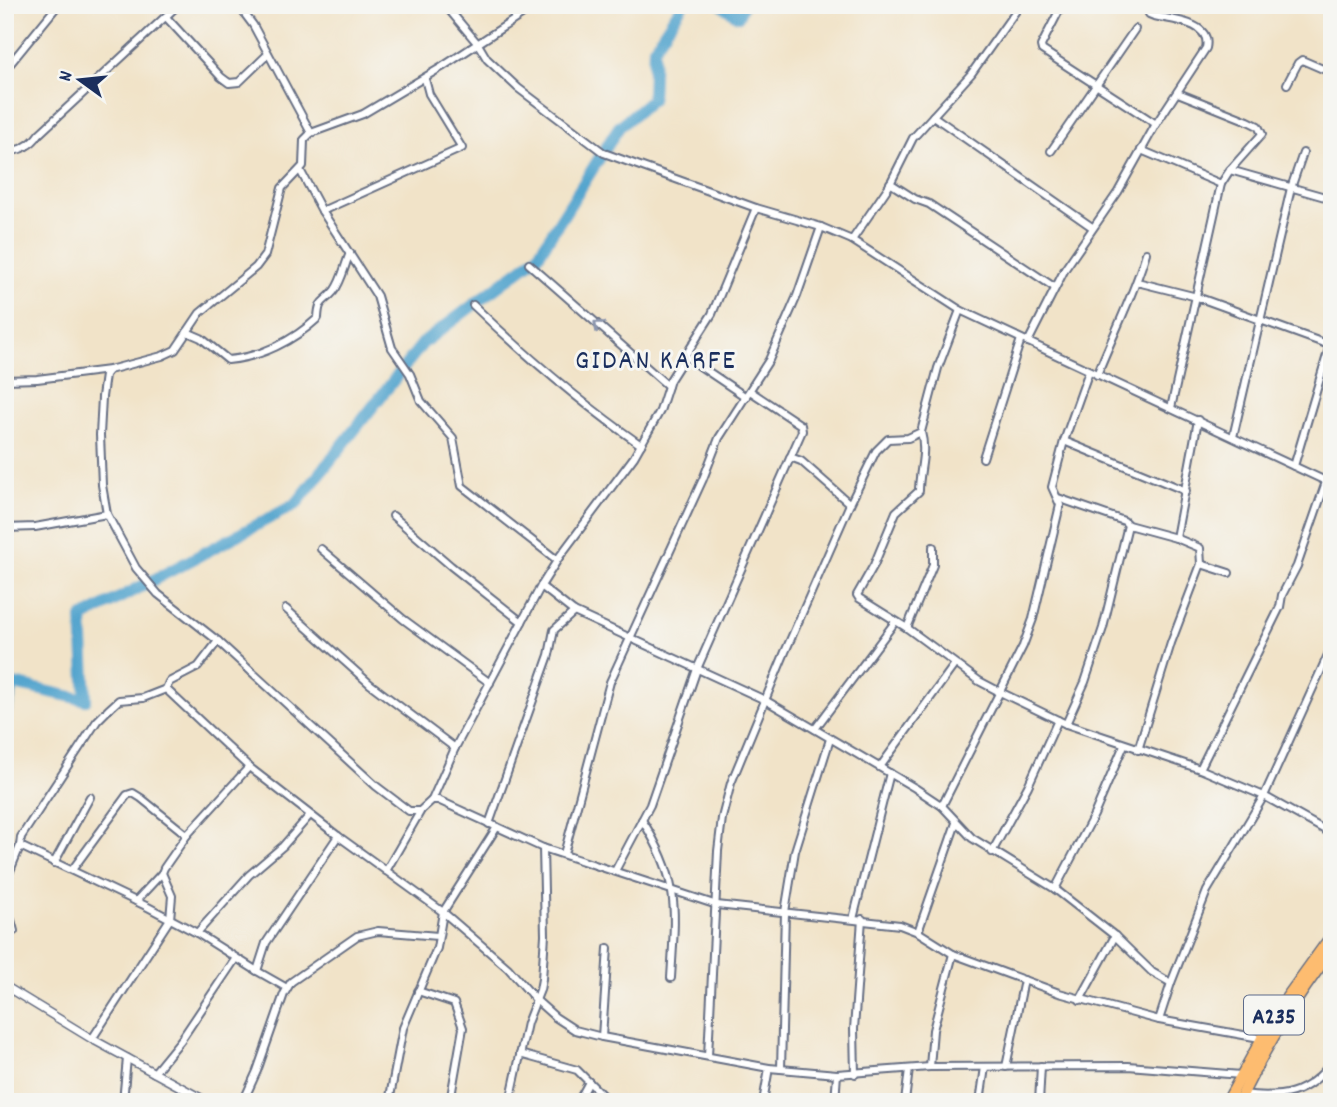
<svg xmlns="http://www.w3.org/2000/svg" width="1337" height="1107" font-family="Dekko,sans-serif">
	<rect width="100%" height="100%" fill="#f6f6f2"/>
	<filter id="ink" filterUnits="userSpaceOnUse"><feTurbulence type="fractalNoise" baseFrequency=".0143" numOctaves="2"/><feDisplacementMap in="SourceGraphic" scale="14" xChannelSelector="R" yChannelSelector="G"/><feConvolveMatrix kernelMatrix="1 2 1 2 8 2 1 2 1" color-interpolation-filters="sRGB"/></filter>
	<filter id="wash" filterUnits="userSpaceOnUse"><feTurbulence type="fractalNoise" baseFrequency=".00686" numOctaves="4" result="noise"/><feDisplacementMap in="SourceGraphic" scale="28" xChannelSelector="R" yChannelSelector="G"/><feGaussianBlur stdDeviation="1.57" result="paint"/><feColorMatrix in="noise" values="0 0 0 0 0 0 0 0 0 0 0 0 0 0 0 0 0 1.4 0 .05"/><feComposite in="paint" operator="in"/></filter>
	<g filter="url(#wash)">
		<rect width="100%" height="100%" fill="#f1e3c8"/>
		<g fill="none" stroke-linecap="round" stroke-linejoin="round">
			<!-- river -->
			<g stroke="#54a5ce" stroke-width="12">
				<path d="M 722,5 L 738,16 L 743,5"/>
				<path d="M 5,715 L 14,684 L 86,700 L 82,618 L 296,504 L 423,343 L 537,257 L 619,127 L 652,99 L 654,48 L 682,5"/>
			</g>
		</g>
	</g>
	<g filter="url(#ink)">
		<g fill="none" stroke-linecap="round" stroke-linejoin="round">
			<defs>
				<g id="minor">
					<path d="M 238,5 L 253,25 L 311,133"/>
					<path d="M 445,5 L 478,44 L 487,59 L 518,88 L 604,153 L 756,208 L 821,227 L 852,240 L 960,310 L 1332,484"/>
					<path d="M 531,5 L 523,14 L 442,67 L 363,114 L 311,133 L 304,140 L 303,166 L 282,188 L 265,255 L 256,267 L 200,313 L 175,350 L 162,356 L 109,370 L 105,375 L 102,397 L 100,435 L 102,485 L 107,514 L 136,568 L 158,594 L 218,641 L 376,786 L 409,811 L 420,811 L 432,800 L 438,800 L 543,848 L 717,905 L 900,925 L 918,932 L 953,954 L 1059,993 L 1159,1020 L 1260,1038"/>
					<path d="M 1062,5 L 1041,46 L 1042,50 L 1156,124"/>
					<path d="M 166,17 L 221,77 L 229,83 L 239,82 L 268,54"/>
					<path d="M 5,70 L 58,5"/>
					<path d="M 1287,84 L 1298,63 L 1302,60 L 1332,73"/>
					<path d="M 933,116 L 1092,227"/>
					<path d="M 1141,150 L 1221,184"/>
					<path d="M 1051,151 L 1135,29"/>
					<path d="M 5,152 C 20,151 31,146 39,134 L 178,5"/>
					<path d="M 300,170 L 322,211 L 377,296 L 392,348 L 410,374 L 421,401 L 453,438 L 462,486 L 557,560"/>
					<path d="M 1230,170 L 1332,199"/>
					<path d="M 890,183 L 915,199 L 929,204 L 1054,287"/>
					<path d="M 322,211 L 462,148 L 429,94 L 425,79 L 426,78"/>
					<path d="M 852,240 L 889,186 L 913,138 L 971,74 L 1020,5"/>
					<path d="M 529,264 L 668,386"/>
					<path d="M 1137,282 L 1197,297 L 1332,346"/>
					<path d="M 473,305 C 526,356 581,403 641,445"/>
					<path d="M 187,332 L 201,338 L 228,360 C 261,357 293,341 318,318 C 319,299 323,304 334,291 C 342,281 345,264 350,253"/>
					<path d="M 1028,342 L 1065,269 L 1118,192 L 1156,124 L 1206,48 C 1212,22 1172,20 1154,16 L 1149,14 L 1146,5"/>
					<path d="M 685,356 L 746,397"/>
					<path d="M 1097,375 C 1113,334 1134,295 1146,253"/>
					<path d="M 5,380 L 37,379 L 109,370"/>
					<path d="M 1171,408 L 1221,184 L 1230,170 L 1262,134 L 1258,126 L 1248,121 L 1178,93"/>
					<path d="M 921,432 C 927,453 919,470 919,491 L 896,512 L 874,565 L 857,595 L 859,598 L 907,628 L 979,681 L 1000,692 L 1066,724 L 1200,769 L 1264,796 L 1332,834"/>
					<path d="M 1233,437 L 1291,188 L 1303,153"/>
					<path d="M 1064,441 L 1186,491"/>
					<path d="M 790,457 L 801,461 L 850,504"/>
					<path d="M 983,458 L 1021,339"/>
					<path d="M 1294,466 L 1330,345"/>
					<path d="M 1058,498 L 1124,521 L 1128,525 L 1176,538 L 1200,548 L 1201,564 L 1171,643 L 1138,750"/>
					<path d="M 393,516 L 451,566 L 522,622"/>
					<path d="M 5,528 L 35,527 L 107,514"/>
					<path d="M 1176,538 L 1198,420"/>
					<path d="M 321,549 L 403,619 L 490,683"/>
					<path d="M 1201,564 L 1229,573"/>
					<path d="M 541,586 L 574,612 L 765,700 L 915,788 L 942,806 L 972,838 L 1055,889 L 1115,936 L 1152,972 L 1171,983"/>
					<path d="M 286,609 L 370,684 L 455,748"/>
					<path d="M 907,628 L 933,565 L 933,547"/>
					<path d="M 166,689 L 249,767 L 338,836 L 443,912 L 508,968 L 536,1000 L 555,1017 L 575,1030 L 602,1037 L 769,1068 L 837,1074 L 930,1067 L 1128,1066 L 1241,1075"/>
					<path d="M 1066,724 L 1085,682 L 1103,628 L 1128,525"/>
					<path d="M 815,729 L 895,622"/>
					<path d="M 880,767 L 955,664"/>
					<path d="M 1200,769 L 1280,607 L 1282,595 L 1297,566 L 1326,482"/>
					<path d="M 432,800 L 455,748 L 541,586 L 560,556 L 634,457 L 660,411 L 670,380 L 712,314 L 756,208"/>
					<path d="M 942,806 L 1023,646 L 1033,619 L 1060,505 L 1052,487 L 1064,441 L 1089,371"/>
					<path d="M 642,820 C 681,881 675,910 671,978"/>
					<path d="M 489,824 L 549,655 L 554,630 L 574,612"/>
					<path d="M 20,846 L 146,906 L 197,933 L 257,971 L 287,988"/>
					<path d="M 992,852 L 1028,786 L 1058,720"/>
					<path d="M 564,854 L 610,682 L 703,479 L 719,438 L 769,360 L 797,296 L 821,227"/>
					<path d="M 54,863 L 90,797"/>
					<path d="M 72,870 L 127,795 L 133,793 L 141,798 L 187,835"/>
					<path d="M 386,871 L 420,812"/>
					<path d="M 615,871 L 650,805 L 697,669 L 802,431 L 801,425 L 750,391"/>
					<path d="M 5,883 L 20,846 L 21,837 L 97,721 L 108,710 L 119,700 L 143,698 L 166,689 L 169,682 L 198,667 L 218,641"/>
					<path d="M 1055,889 L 1094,815 L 1124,745"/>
					<path d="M 136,901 L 162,873"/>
					<path d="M 5,915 L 11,920 L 14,931"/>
					<path d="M 853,919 L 890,773"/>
					<path d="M 918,932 L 956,823"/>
					<path d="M 197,933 L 249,875 L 283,846 L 310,815"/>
					<path d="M 257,971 L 266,943 L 338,836"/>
					<path d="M 418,991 L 454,1003 L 463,1028 L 450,1102"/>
					<path d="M 1080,1000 L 1115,936"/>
					<path d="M 1159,1020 L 1171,983 L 1207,891 L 1264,796 L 1332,646"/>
					<path d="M 602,1037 L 608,948"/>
					<path d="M 92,1039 L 170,919 L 172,896 L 162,873 L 164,868 L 187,835 L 249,767"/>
					<path d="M 520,1054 L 577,1070 L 609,1102"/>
					<path d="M 708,1056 L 718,851 L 722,818 L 731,783 L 785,652 L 850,504 L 876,451 L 888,439 L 908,438 L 921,432 L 938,368 L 960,310"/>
					<path d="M 930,1067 L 933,1030 L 953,954"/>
					<path d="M 1006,1067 L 1024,980"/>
					<path d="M 781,1069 L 785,912 L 795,851 L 830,739"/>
					<path d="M 154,1073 L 181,1040 L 236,958"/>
					<path d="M 855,1074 L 854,1029 L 862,919"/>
					<path d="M 1242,1094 C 1282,1099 1307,1095 1332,1062"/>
					<path d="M 123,1102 L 127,1058"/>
					<path d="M 243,1102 L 257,1071 L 284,994 L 291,982 L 357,936 L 378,931 L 438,936"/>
					<path d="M 389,1102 L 403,1028 L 437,948 L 443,912 L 497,827"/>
					<path d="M 510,1102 L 527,1023 L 540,990 L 542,979 L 545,935 L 543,848"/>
					<path d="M 578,1102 L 589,1082"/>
					<path d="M 763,1102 L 769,1068"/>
					<path d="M 835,1102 L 837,1074"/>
					<path d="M 905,1102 L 909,1069"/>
					<path d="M 980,1102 L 985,1067"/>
					<path d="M 1039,1102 L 1041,1066"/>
				</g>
				<path id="tertiary" d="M 5,986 L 92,1039 L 208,1102"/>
				<g id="trunk">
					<path d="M 1227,1102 L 1277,1011 L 1332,935"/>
					<path d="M 1239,1102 C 1264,1048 1296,998 1332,950"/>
				</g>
			</defs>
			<!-- minor casing -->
			<use href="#minor" stroke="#666e83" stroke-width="10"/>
			<!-- tertiary casing -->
			<use href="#tertiary" stroke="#666e83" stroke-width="10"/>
			<!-- trunk casing -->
			<use href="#trunk" stroke="#666e83" stroke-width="13"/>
			<!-- minor -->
			<use href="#minor" stroke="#fff" stroke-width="6"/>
			<!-- tertiary -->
			<use href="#tertiary" stroke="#fff" stroke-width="7"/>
			<!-- trunk -->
			<use href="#trunk" stroke="#fdbc6f" stroke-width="10"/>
		</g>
		<!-- one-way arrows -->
		<defs><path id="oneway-chevron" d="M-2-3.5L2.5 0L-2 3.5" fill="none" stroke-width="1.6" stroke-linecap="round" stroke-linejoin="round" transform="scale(1.75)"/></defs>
		<use stroke="#8d97ae" href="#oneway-chevron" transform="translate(598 325) rotate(-139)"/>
	</g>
	<g text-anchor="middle" stroke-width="6" stroke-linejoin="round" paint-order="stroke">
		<!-- shield labels -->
		<rect fill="#f6f6f2" stroke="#5d6b8a" stroke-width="2" x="1244" y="995.5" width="60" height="39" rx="5"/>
		<g font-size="23" font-weight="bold" fill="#1b2f5e">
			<text x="1274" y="1023">A235</text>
		</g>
		<!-- quarter labels -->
		<g font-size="28" letter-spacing="2" fill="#1b2f5e" stroke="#f6f6f2">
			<text x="656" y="368">GIDAN KARFE</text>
		</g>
	</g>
	<!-- margin -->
	<rect width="1337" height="1107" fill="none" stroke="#f6f6f2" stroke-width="28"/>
	<!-- north arrow -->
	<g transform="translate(80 80) rotate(285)" stroke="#f6f6f2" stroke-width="5" paint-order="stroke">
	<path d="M0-5L12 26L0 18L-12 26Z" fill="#1b2f5e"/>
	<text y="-10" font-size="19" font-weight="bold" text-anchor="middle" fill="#1b2f5e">N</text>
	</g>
</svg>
